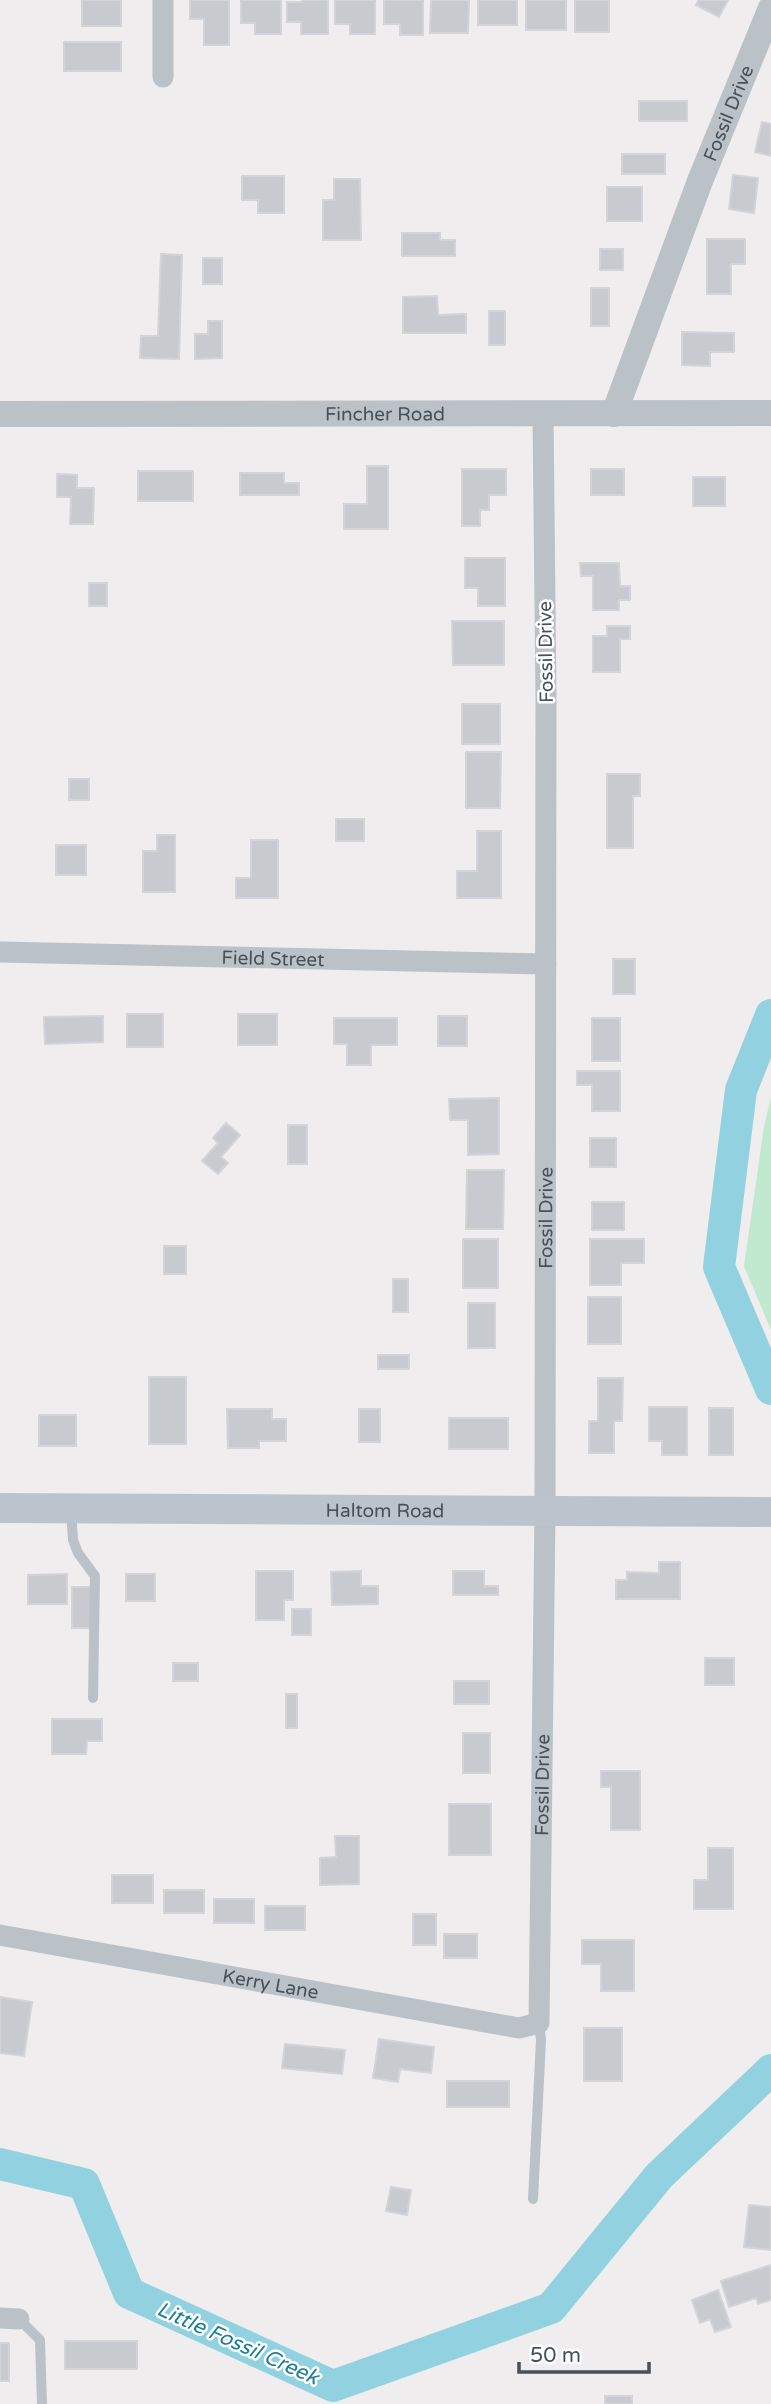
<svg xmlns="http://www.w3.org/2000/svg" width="771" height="2404" font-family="'Varela Round',sans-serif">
	<rect width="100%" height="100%" fill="#efeded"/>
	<!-- green -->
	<path fill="#c0e9cf" d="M 771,1097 L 771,1330 L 744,1266 L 764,1127 Z"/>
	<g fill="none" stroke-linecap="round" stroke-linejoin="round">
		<!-- river -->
		<g stroke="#92d2e0" stroke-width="32">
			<path d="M 771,1015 L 741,1090 L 719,1267 L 771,1389"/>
			<path d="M 0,2164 L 84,2184 L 129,2293 L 333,2386 L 551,2308 L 659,2176 L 771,2070"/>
		</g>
	</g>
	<!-- building -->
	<g fill="#c8cacf" stroke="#d2d4d8" stroke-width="2">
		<rect x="82" y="0" width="39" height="26"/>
		<path d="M 190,0 L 229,0 L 229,45 L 204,45 L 204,19 L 190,19 Z"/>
		<path d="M 241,0 L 281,0 L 281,34 L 255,34 L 255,23 L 241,23 Z"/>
		<path d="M 302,0 L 328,0 L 328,34 L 301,34 L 301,22 L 287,22 L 287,2 L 302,2 Z"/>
		<path d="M 335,0 L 375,0 L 375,34 L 350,34 L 350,24 L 335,24 Z"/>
		<path d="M 384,0 L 423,0 L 423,35 L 400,35 L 400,24 L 384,24 Z"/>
		<path d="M 431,0 L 469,0 L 468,33 L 430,33 Z"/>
		<rect x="478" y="0" width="39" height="25"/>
		<rect x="526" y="0" width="40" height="30"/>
		<rect x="575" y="0" width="34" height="32"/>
		<path d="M 699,0 L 728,0 L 719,17 L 696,5 Z"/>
		<rect x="64" y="42" width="57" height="29"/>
		<rect x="639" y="101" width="48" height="20"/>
		<path d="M 762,122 L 771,124 L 771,156 L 755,152 Z"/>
		<rect x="622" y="154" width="43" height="20"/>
		<path d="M 733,175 L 758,178 L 754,213 L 729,209 Z"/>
		<path d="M 242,176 L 284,176 L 284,213 L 258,213 L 258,200 L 242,200 Z"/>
		<path d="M 334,179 L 360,179 L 361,240 L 323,240 L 323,200 L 334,200 Z"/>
		<rect x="607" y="187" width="35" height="34"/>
		<path d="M 402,233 L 440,233 L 440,240 L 455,240 L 455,256 L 402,256 Z"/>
		<path d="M 707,239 L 745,239 L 745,264 L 731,264 L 731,294 L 707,294 Z"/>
		<rect x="600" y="249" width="23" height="21"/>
		<path d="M 161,254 L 182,255 L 179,359 L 140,358 L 141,336 L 158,336 Z"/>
		<rect x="203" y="258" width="19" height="26"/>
		<rect x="591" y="288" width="18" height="38"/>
		<path d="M 437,296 L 438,315 L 466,314 L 466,333 L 403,333 L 403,297 Z"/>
		<rect x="489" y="311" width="16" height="34"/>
		<path d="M 208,321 L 222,321 L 222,358 L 195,359 L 195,334 L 208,334 Z"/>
		<path d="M 682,332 L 734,333 L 734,352 L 710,352 L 710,366 L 682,365 Z"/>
		<path d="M 367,466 L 388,466 L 388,529 L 344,529 L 344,504 L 367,504 Z"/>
		<path d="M 462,469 L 506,469 L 506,495 L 489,495 L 489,510 L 480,510 L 480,526 L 462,526 Z"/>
		<rect x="591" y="469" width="33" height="26"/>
		<rect x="138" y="471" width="55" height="30"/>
		<path d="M 240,473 L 284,473 L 284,483 L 299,483 L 299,495 L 240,495 Z"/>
		<path d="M 57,474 L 77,475 L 77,488 L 94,488 L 93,524 L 70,524 L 71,497 L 57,497 Z"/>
		<rect x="693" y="477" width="32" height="29"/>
		<path d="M 465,558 L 505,558 L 505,606 L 478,606 L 478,588 L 465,588 Z"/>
		<path d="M 580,563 L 619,563 L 620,586 L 630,586 L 630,600 L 619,600 L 619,610 L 593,610 L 593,576 L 581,576 Z"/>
		<rect x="89" y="583" width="18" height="23"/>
		<path d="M 452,621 L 504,621 L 504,665 L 453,665 Z"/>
		<path d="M 607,626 L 630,626 L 630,639 L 620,639 L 620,672 L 593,672 L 593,636 L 607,636 Z"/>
		<rect x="462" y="704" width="38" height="40"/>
		<path d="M 466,752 L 501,752 L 500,808 L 466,808 Z"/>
		<path d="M 607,774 L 640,774 L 640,796 L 633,796 L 633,848 L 607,848 Z"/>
		<rect x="69" y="779" width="20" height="21"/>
		<rect x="336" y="819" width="28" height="22"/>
		<path d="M 477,831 L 501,831 L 501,898 L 457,898 L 457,871 L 477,871 Z"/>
		<path d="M 157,835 L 175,835 L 175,892 L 143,892 L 143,851 L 157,851 Z"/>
		<path d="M 251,840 L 278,840 L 278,898 L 236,898 L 236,878 L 251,878 Z"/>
		<rect x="56" y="845" width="30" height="30"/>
		<rect x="613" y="959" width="22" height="35"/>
		<rect x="127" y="1014" width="36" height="33"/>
		<rect x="238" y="1014" width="39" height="31"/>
		<path d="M 103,1016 L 103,1042 L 45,1044 L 44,1017 Z"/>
		<rect x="438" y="1016" width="29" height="30"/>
		<path d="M 334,1018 L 397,1018 L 397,1045 L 371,1045 L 371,1065 L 347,1065 L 347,1044 L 334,1044 Z"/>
		<rect x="592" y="1018" width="28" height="43"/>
		<path d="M 577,1071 L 620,1071 L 620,1111 L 592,1111 L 592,1085 L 577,1085 Z"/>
		<path d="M 499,1098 L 499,1154 L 468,1155 L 468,1120 L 450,1120 L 449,1099 Z"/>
		<path d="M 226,1123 L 240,1135 L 221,1157 L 228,1163 L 218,1174 L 202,1161 L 218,1143 L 213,1138 Z"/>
		<rect x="288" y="1125" width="19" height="39"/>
		<rect x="590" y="1138" width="26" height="29"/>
		<path d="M 467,1170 L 504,1170 L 503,1229 L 466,1229 Z"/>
		<rect x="592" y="1202" width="32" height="28"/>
		<rect x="463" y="1239" width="35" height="49"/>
		<path d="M 590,1239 L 644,1239 L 644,1263 L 621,1263 L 621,1285 L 590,1285 Z"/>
		<rect x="164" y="1246" width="22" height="28"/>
		<rect x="393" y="1279" width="15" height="33"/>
		<rect x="588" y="1297" width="33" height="47"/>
		<rect x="468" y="1303" width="27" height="45"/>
		<rect x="378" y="1355" width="31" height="14"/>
		<rect x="149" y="1377" width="37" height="67"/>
		<path d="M 598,1378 L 623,1378 L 622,1421 L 614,1421 L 614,1453 L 589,1453 L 589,1421 L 598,1421 Z"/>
		<path d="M 649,1407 L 687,1407 L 687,1455 L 662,1455 L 662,1441 L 649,1441 Z"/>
		<rect x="709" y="1408" width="24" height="47"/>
		<path d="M 227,1409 L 272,1409 L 272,1419 L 286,1419 L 286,1441 L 259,1441 L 259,1448 L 228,1448 Z"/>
		<rect x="359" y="1409" width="21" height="33"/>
		<rect x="39" y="1415" width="37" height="31"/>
		<rect x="449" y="1418" width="59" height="31"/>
		<path d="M 659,1562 L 680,1562 L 680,1599 L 616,1599 L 616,1580 L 627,1580 L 627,1572 L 659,1573 Z"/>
		<path d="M 256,1571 L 293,1571 L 293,1600 L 284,1600 L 284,1620 L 256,1620 Z"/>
		<path d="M 361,1571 L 361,1586 L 378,1586 L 378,1604 L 332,1605 L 331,1572 Z"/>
		<path d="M 453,1571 L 484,1571 L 484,1586 L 498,1586 L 498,1595 L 453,1595 Z"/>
		<path d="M 67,1574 L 67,1604 L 28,1604 L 28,1575 Z"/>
		<rect x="126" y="1574" width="29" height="27"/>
		<rect x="72" y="1587" width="19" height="41"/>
		<rect x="292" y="1609" width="19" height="26"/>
		<rect x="705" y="1658" width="29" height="27"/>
		<rect x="173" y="1663" width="25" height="18"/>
		<rect x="454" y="1681" width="35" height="23"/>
		<rect x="286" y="1694" width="11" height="34"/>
		<path d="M 52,1719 L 102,1719 L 102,1741 L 87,1741 L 86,1754 L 52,1754 Z"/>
		<rect x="463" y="1733" width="27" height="40"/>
		<path d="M 601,1771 L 640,1771 L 640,1830 L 611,1830 L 611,1787 L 601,1787 Z"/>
		<rect x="449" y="1804" width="42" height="51"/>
		<path d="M 335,1836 L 359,1836 L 359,1884 L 320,1885 L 320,1858 L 336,1857 Z"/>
		<path d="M 708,1848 L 733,1848 L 733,1909 L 694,1909 L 694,1880 L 708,1880 Z"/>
		<rect x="112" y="1875" width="41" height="28"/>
		<rect x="164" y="1890" width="40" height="23"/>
		<rect x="214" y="1899" width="40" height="24"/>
		<rect x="265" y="1906" width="40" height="24"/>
		<rect x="413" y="1914" width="23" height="31"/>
		<rect x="444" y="1934" width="33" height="24"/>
		<path d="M 582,1940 L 634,1940 L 634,1991 L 601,1991 L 601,1964 L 582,1964 Z"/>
		<path d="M 0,1997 L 32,2002 L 24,2056 L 0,2053 Z"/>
		<rect x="584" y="2028" width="38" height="53"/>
		<path d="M 379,2039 L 434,2047 L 431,2073 L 400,2069 L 398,2082 L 373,2078 Z"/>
		<path d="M 285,2044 L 345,2050 L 342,2074 L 282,2068 Z"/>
		<rect x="447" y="2081" width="62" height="26"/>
		<path d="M 391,2187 L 411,2190 L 407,2215 L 386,2211 Z"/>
		<path d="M 749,2205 L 771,2207 L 771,2250 L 744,2247 Z"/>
		<path d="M 771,2265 L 771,2300 L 758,2304 L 756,2298 L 729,2307 L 721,2281 Z"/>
		<path d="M 718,2290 L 731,2327 L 715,2332 L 710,2319 L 700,2323 L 692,2300 Z"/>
		<rect x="65" y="2341" width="72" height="28"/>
		<rect x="0" y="2343" width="9" height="38"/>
		<rect x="605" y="2396" width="27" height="8"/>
	</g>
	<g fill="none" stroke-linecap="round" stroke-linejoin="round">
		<!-- service -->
		<g stroke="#bac2c8" stroke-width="10">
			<path d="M 71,1511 L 73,1540 L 78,1553 L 95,1576 L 93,1698"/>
			<path d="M 533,2199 L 541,2040 L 539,2023"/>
			<path d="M 19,2319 L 40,2340 L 42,2404"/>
		</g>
		<!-- minor -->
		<g stroke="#bac2c8" stroke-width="21">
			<path d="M 163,77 L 163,0"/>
			<path id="s1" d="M 0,952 L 546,964"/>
			<path id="s2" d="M 0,1935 L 519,2028 L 539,2023 L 545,1512 L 546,699 L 543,414"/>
			<path d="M 0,2318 L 19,2319"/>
		</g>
		<!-- tertiary -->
		<g stroke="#bac2c8" stroke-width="26">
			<path id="s3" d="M 0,414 L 771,413"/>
			<path id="s4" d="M 614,414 L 700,181 L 771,8"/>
		</g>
		<!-- secondary -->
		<path stroke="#bbc4cd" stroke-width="30" id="s5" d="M 0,1508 L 771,1512"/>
	</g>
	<g text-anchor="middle" stroke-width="5" stroke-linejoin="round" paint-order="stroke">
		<!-- street labels -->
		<g font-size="19" fill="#485158" stroke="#fff">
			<text dy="7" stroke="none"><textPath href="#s4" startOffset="322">Fossil Drive</textPath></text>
			<text dy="7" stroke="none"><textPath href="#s3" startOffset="385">Fincher Road</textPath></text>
			<text transform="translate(545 652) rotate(-91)" y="7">Fossil Drive</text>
			<text dy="7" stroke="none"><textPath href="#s1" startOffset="273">Field Street</textPath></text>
			<text dy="7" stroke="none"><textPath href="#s2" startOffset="1353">Fossil Drive</textPath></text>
			<text dy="7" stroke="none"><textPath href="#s5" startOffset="385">Haltom Road</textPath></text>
			<text dy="7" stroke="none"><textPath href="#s2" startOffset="786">Fossil Drive</textPath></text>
			<text dy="7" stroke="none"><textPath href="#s2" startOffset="275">Kerry Lane</textPath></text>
		</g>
		<!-- water labels -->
		<g font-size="21" font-style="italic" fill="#1d7f95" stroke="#fff">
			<text transform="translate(238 2343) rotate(24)" y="7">Little Fossil Creek</text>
		</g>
	</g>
	<!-- scale -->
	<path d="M519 2362v10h130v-10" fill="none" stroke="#485158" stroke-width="3.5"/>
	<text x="530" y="2362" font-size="21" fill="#485158" stroke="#ffffff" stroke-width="5" paint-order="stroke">50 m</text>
</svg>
